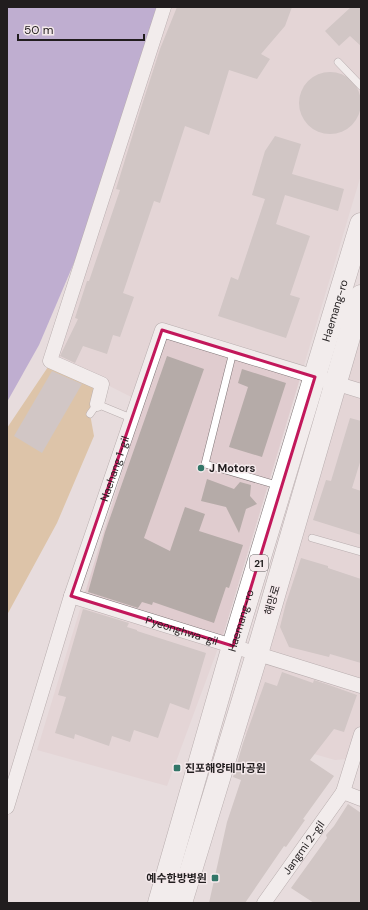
<svg xmlns="http://www.w3.org/2000/svg" width="368" height="910" font-family="'DM Sans','Noto Sans KR',sans-serif">
	<rect width="100%" height="100%" fill="#e7dcdd"/>
	<!-- built -->
	<g fill="#e0cccf">
		<path d="M 172,7 L 361,7 L 361,175 L 224,632 L 167,786 L 37,750 L 143,403 L 54,358 Z"/>
		<path d="M 361,325 L 361,758 L 335,760 L 241,733 Z"/>
	</g>
	<!-- green -->
	<path fill="#d1a76a" d="M 54,358 L 95,381 L 90,414 L 94,436 L 57,523 L 7,615 L 7,428 Z"/>
	<!-- water -->
	<path fill="#8e75c1" d="M 7,7 L 160,7 L 102,197 L 39,345 L 7,402 Z"/>
	<!-- building -->
	<g fill="#b5aba8">
		<path d="M 177,7 L 292,7 L 285,26 L 261,54 L 270,59 L 257,79 L 229,70 L 209,135 L 185,126 L 160,203 L 154,201 L 123,293 L 134,297 L 120,337 L 113,335 L 107,354 L 83,346 L 75,363 L 60,356 L 78,319 L 75,318 L 87,281 L 89,281 L 120,190 L 116,189 L 140,111 L 160,49 Z"/>
		<path d="M 351,7 L 361,7 L 361,46 L 350,36 L 339,46 L 325,31 Z"/>
		<circle cx="330" cy="103" r="31"/>
		<path d="M 275,136 L 301,144 L 292,174 L 344,189 L 338,211 L 285,195 L 276,224 L 310,236 L 290,295 L 300,298 L 286,338 L 218,316 L 231,277 L 238,280 L 265,199 L 252,195 L 265,151 Z"/>
		<path d="M 167,356 L 204,369 L 144,538 L 170,551 L 185,507 L 205,514 L 199,531 L 243,545 L 229,588 L 226,587 L 214,623 L 153,602 L 152,605 L 142,602 L 138,608 L 88,592 L 105,532 Z"/>
		<path d="M 242,369 L 286,383 L 262,457 L 229,447 L 248,387 L 238,383 Z"/>
		<path d="M 52,371 L 82,384 L 42,453 L 14,436 Z"/>
		<path d="M 350,418 L 361,421 L 361,459 L 352,488 L 361,491 L 361,535 L 313,520 L 326,480 L 331,481 Z"/>
		<path d="M 207,479 L 234,489 L 240,482 L 251,485 L 250,496 L 257,504 L 246,509 L 239,533 L 226,507 L 201,501 Z"/>
		<path d="M 301,558 L 328,566 L 328,568 L 361,579 L 361,663 L 330,654 L 329,657 L 289,647 L 280,627 L 286,603 Z"/>
		<path d="M 83,609 L 129,623 L 127,627 L 137,630 L 137,631 L 206,653 L 189,710 L 170,703 L 158,738 L 134,730 L 130,742 L 112,736 L 109,746 L 75,734 L 74,739 L 55,733 L 66,697 L 58,695 Z"/>
		<path d="M 282,672 L 313,683 L 314,680 L 329,685 L 357,695 L 344,732 L 334,729 L 310,760 L 334,776 L 303,819 L 305,820 L 286,847 L 284,846 L 245,903 L 209,903 L 227,822 L 241,780 L 233,777 L 243,743 L 265,682 L 277,686 Z"/>
		<path d="M 348,804 L 361,813 L 361,903 L 314,903 L 291,888 L 327,838 L 326,835 L 334,826 Z"/>
	</g>
	<g fill="none" stroke-linecap="round" stroke-linejoin="round">
		<defs>
			<g id="service">
				<path d="M 338,62 L 361,86"/>
				<path d="M 233,352 L 205,464 L 280,486"/>
				<path d="M 90,414 L 97,404 L 131,418"/>
				<path d="M 312,538 L 361,552"/>
			</g>
			<g id="minor">
				<path d="M 97,404 L 102,384 L 50,361 L 164,7"/>
				<path id="s1" d="M 71,596 L 361,686"/>
				<path d="M 343,792 L 361,799"/>
				<path id="s2" d="M 7,807 L 71,596 L 162,330 L 361,391"/>
				<path id="s3" d="M 264,903 L 343,792 L 361,734"/>
			</g>
			<g id="primary">
				<path id="s4" d="M 159,903 L 233,646 L 361,224"/>
				<path d="M 181,903 L 257,654 L 361,296"/>
			</g>
		</defs>
		<!-- service casing -->
		<use href="#service" stroke="#807678" stroke-width="8"/>
		<!-- minor casing -->
		<use href="#minor" stroke="#807678" stroke-width="15"/>
		<!-- primary casing -->
		<use href="#primary" stroke="#807678" stroke-width="23"/>
		<!-- service -->
		<use href="#service" stroke="#fff" stroke-width="7"/>
		<!-- minor -->
		<use href="#minor" stroke="#fff" stroke-width="14"/>
		<!-- primary -->
		<use href="#primary" stroke="#fff" stroke-width="22"/>
	</g>
	<!-- marked area -->
	<path d="M0 0H368V910H0ZM 162,330 L 315,377 L 233,646 L 71,596 Z" fill="#e7dcdd" fill-opacity=".55" fill-rule="evenodd"/>
	<path fill="none" stroke="#c2185b" stroke-width="3" stroke-linejoin="round" d="M 162,330 L 315,377 L 233,646 L 71,596 Z"/>
	<!-- markers -->
	<g fill="#327668" stroke="#f4e9eb" stroke-width="1.5">
		<circle cx="201" cy="468" r="4"/>
		<rect x="173" y="764" width="8" height="8" rx="2"/>
		<rect x="211" y="874" width="8" height="8" rx="2"/>
	</g>
	<g text-anchor="middle" stroke-width="3" stroke-linejoin="round" paint-order="stroke">
		<!-- shield labels -->
		<rect fill="#f4e9eb" stroke="#605a5c" stroke-width="1" x="250" y="555" width="18" height="16" rx="3"/>
		<g font-size="10" font-weight="bold" fill="#211d1e">
			<text x="259" y="567">21</text>
		</g>
		<!-- street labels -->
		<g font-size="11" fill="#211d1e" stroke="#f4e9eb">
			<text dy="4" stroke="none"><textPath href="#s4" startOffset="618">Haemang-ro</textPath></text>
			<text dy="4" stroke="none"><textPath href="#s2" startOffset="355">Naehang 1-gil</textPath></text>
			<text transform="translate(272 600) rotate(-74)" y="4">해망로</text>
			<text dy="4" stroke="none"><textPath href="#s4" startOffset="294">Haemang-ro</textPath></text>
			<text dy="4" stroke="none"><textPath href="#s1" startOffset="116">Pyeonghwa-gil</textPath></text>
			<text dy="4" stroke="none"><textPath href="#s3" startOffset="68">Jangmi 2-gil</textPath></text>
		</g>
		<!-- poi labels -->
		<g font-size="11" font-weight="bold" fill="#211d1e" stroke="#f4e9eb" text-anchor="start">
			<text x="209" y="472">J Motors</text>
			<text x="185" y="772">진포해양테마공원</text>
			<text x="207" y="882" text-anchor="end">예수한방병원</text>
		</g>
	</g>
	<!-- border -->
	<rect width="368" height="910" fill="none" stroke="#211d1e" stroke-width="16"/>
	<!-- scale -->
	<path d="M18 34v6h126v-6" fill="none" stroke="#211d1e" stroke-width="2"/>
	<text x="24" y="34" font-size="12" fill="#211d1e" stroke="#f4e9eb" stroke-width="3" paint-order="stroke">50 m</text>
</svg>
